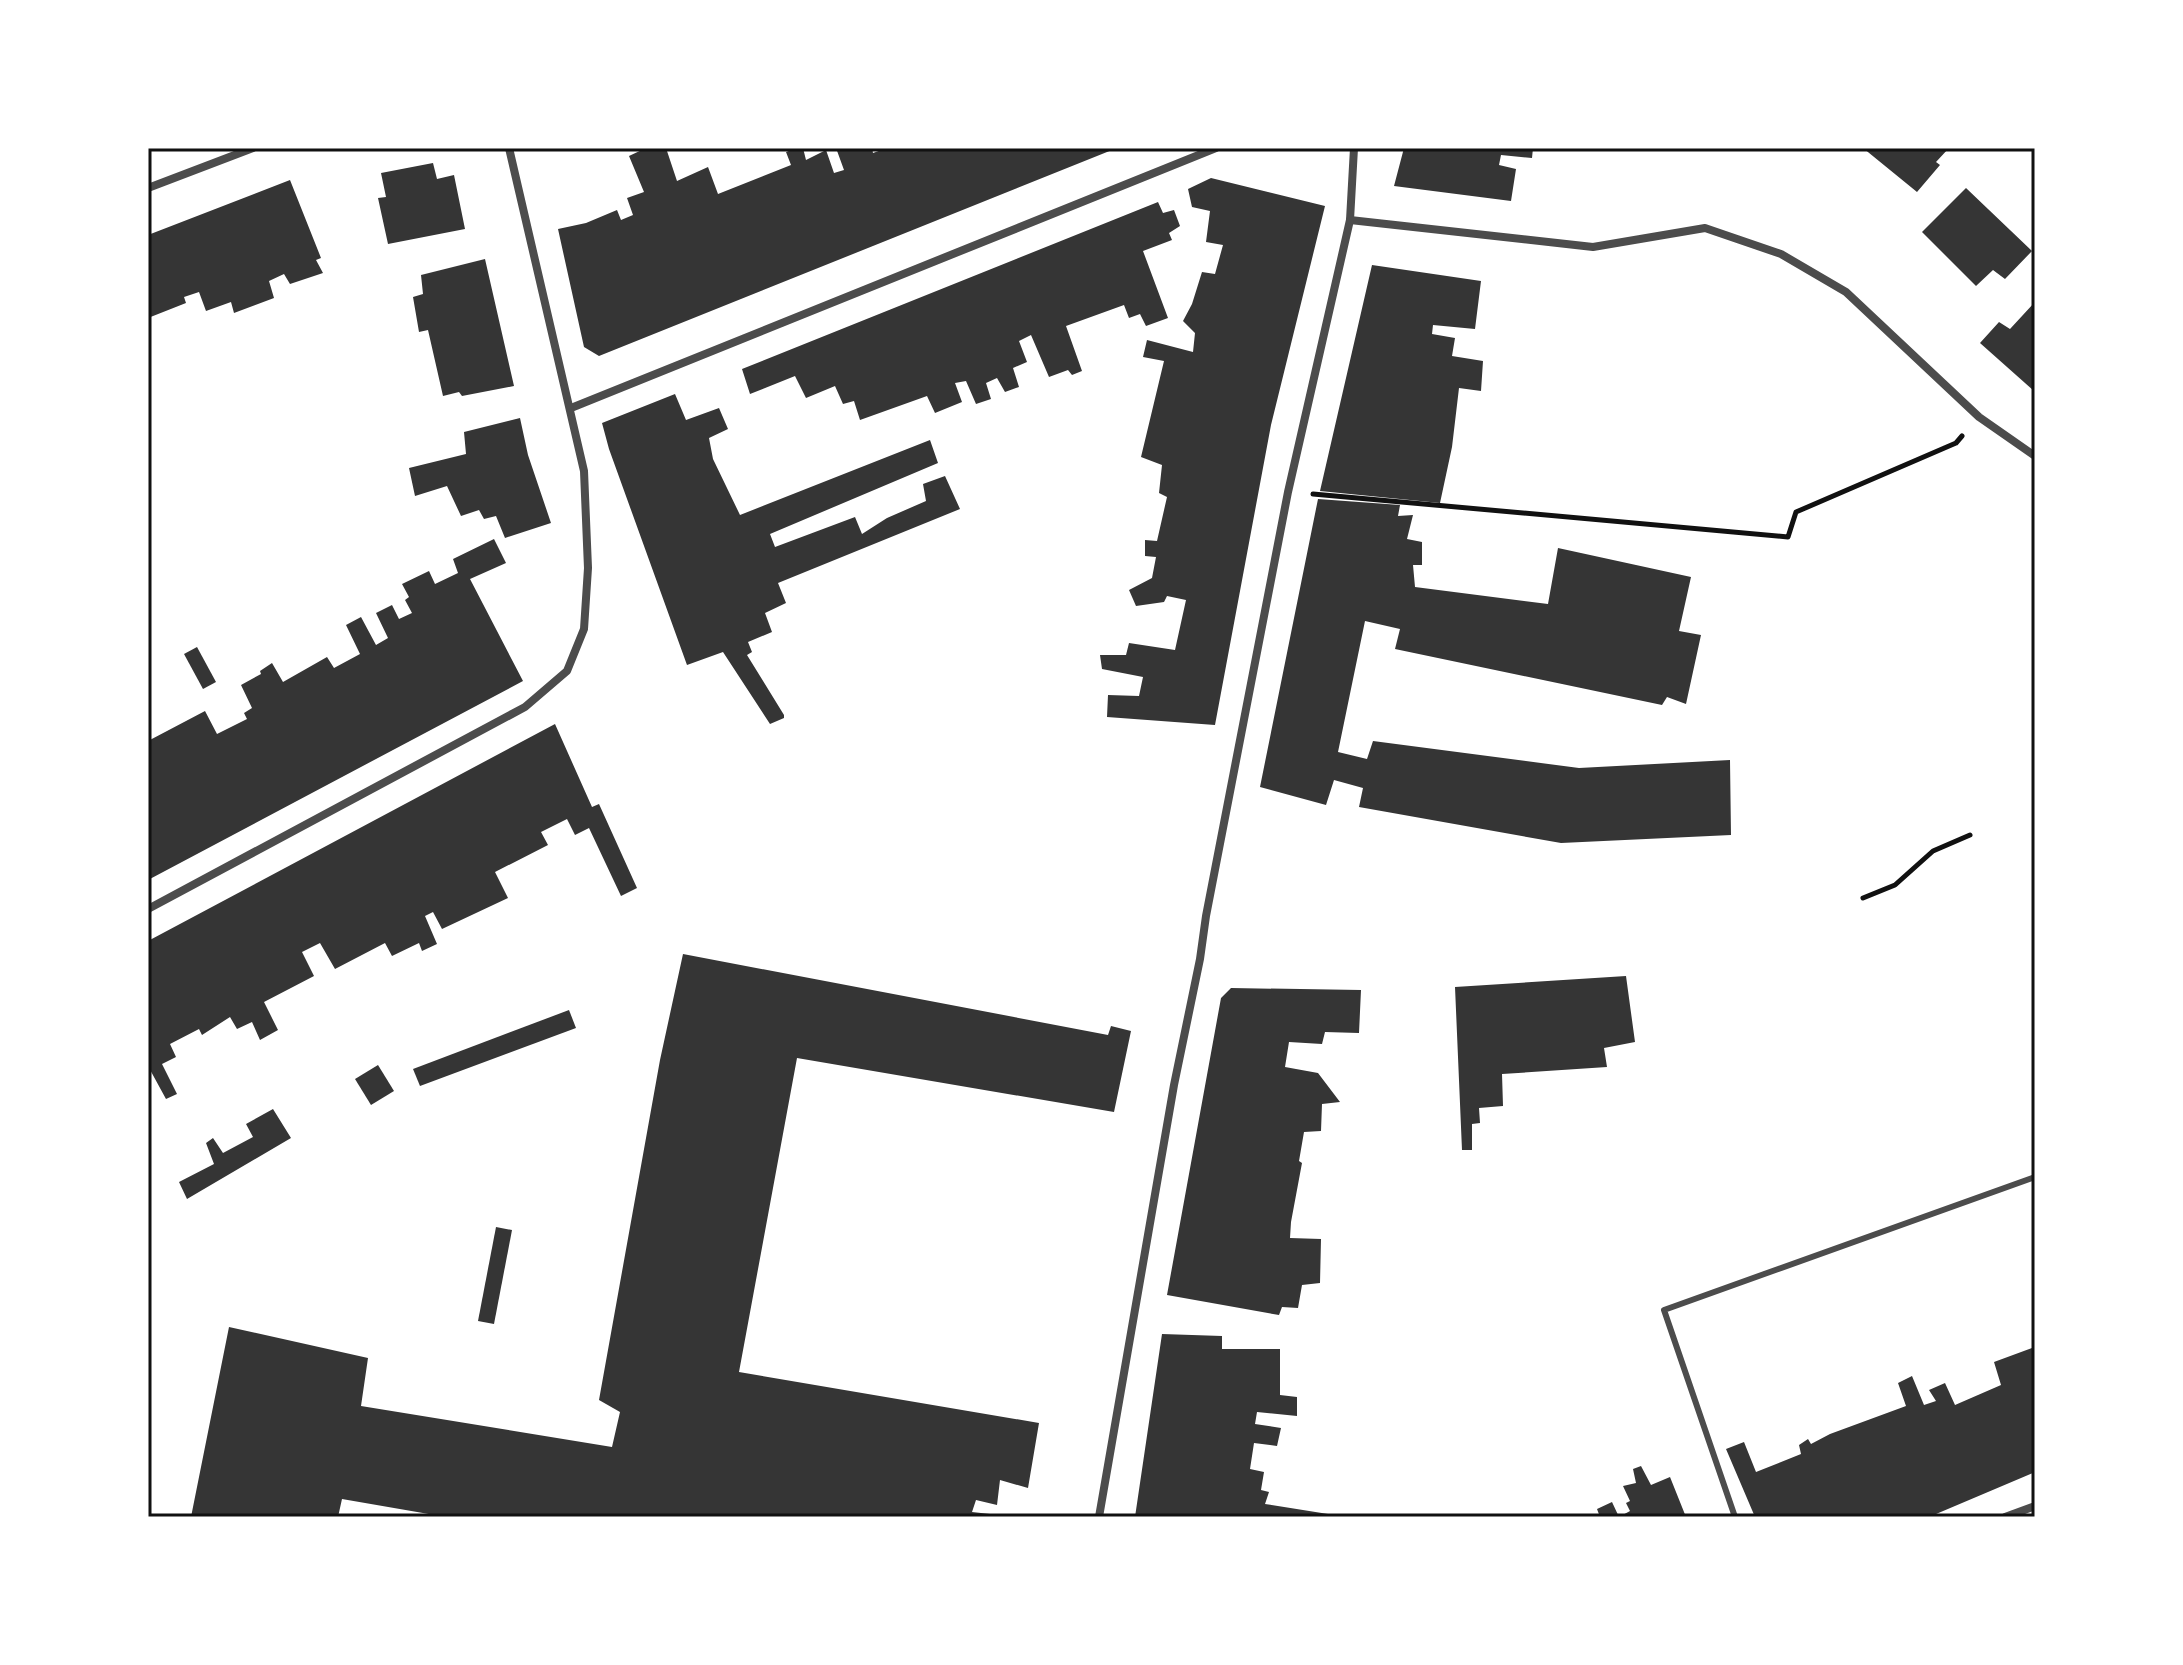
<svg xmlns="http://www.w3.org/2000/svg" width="2183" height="1665" font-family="Ubuntu,sans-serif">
	<rect width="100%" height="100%" fill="#fff"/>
	<!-- building -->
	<g fill="#353535">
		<path d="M 646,148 L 666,148 L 677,181 L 708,167 L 718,194 L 791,165 L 786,152 L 797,148 L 803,148 L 806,160 L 826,150 L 834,173 L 844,170 L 836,148 L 872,148 L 873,153 L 887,148 L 1117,148 L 599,356 L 584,347 L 558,229 L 586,223 L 617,210 L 621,220 L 633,215 L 627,198 L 644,192 L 629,156 Z"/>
		<path d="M 1404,148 L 1533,148 L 1532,158 L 1501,155 L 1499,165 L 1516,169 L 1511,201 L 1394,186 Z"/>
		<path d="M 1863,148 L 1949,148 L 1936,162 L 1940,165 L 1917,192 Z"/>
		<path d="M 433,163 L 437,179 L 454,175 L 465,229 L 388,244 L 378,198 L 386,197 L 381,173 Z"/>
		<path d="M 1211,178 L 1325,206 L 1271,425 L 1215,725 L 1107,717 L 1108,695 L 1139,696 L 1143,677 L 1102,669 L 1100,655 L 1126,655 L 1129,643 L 1175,650 L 1186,600 L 1167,596 L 1164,602 L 1136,606 L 1129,590 L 1152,578 L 1156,557 L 1145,556 L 1145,540 L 1157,541 L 1167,497 L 1159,493 L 1162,465 L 1141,457 L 1164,361 L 1143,357 L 1147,340 L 1193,352 L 1195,333 L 1183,321 L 1192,304 L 1202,272 L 1215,274 L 1223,245 L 1206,242 L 1210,211 L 1192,207 L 1188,189 Z"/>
		<path d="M 290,180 L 321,258 L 316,260 L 323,273 L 290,284 L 284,274 L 269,281 L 274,298 L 234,313 L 231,302 L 206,311 L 199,292 L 184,297 L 186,303 L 148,318 L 148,235 Z"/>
		<path d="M 1966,188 L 2032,251 L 2005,279 L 1993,270 L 1976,286 L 1922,232 Z"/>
		<path d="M 1158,202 L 1163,213 L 1174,210 L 1180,226 L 1169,233 L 1172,240 L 1143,251 L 1168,318 L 1146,326 L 1140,314 L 1129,318 L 1124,305 L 1066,326 L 1082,371 L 1072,375 L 1068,370 L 1049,377 L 1031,335 L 1019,341 L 1027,362 L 1013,368 L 1019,387 L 1005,392 L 997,378 L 986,383 L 991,399 L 976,404 L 966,381 L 955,383 L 962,402 L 935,413 L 927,396 L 860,420 L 854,401 L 843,404 L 835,386 L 806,398 L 795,376 L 750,394 L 742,369 Z"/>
		<path d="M 485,259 L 514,386 L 462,396 L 459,392 L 443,396 L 428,330 L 419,332 L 413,297 L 423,294 L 421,275 Z"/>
		<path d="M 1372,265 L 1481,281 L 1475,329 L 1433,325 L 1432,334 L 1455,338 L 1452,356 L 1483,361 L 1481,391 L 1459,388 L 1452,447 L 1440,503 L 1320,491 Z"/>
		<path d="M 2035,302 L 2035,392 L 1980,343 L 1999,322 L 2010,329 Z"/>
		<path d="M 675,394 L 686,420 L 719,408 L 728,429 L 709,438 L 713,459 L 740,515 L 930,440 L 938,463 L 770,534 L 775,547 L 855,517 L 862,534 L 887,518 L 926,501 L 923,484 L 945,476 L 960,509 L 778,583 L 786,603 L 765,613 L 772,632 L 748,642 L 752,652 L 747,655 L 784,715 L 784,718 L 770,724 L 723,652 L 687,665 L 609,449 L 602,423 Z"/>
		<path d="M 520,418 L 528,455 L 551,523 L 505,538 L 496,516 L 484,519 L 479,510 L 461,516 L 447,486 L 415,496 L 409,468 L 466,454 L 464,432 Z"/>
		<path d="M 1318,499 L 1400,505 L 1398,516 L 1413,515 L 1407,539 L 1422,542 L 1422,565 L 1413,565 L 1415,587 L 1548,604 L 1558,548 L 1691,577 L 1679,631 L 1701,635 L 1686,704 L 1667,697 L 1662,705 L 1395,649 L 1400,629 L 1365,621 L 1338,752 L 1367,759 L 1373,741 L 1579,768 L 1730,760 L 1731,835 L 1561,843 L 1359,807 L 1363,788 L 1334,780 L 1326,805 L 1260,787 Z"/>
		<path d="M 494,539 L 506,563 L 470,579 L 523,681 L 148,880 L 148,741 L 205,711 L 217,734 L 247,719 L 244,713 L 252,708 L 241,685 L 261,674 L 260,671 L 272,663 L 283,682 L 327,657 L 334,668 L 360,654 L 346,625 L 361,617 L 376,645 L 388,638 L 376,613 L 392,605 L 399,619 L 412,613 L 405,600 L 409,597 L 402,584 L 429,571 L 435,584 L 458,573 L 453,559 Z"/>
		<path d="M 197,647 L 216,682 L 203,689 L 184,654 Z"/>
		<path d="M 555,724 L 592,807 L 599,804 L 637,888 L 621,896 L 589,828 L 575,835 L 567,819 L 541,832 L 548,845 L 495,872 L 508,898 L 442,929 L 433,912 L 425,916 L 437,944 L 422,951 L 419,943 L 392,956 L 385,943 L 335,969 L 320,943 L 302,952 L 314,976 L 264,1002 L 278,1030 L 260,1040 L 252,1022 L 237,1029 L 230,1017 L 202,1035 L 199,1029 L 170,1044 L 176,1057 L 162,1064 L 177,1094 L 166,1099 L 148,1066 L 148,941 Z"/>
		<path d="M 683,954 L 1108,1035 L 1111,1026 L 1131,1031 L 1114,1112 L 797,1058 L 739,1372 L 1039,1423 L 1028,1488 L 1000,1480 L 997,1505 L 976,1500 L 972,1512 L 999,1515 L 999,1517 L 446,1517 L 342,1499 L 338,1517 L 191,1517 L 229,1327 L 368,1358 L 361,1406 L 612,1447 L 620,1412 L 599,1400 L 660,1060 Z"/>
		<path d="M 1626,976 L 1635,1042 L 1604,1048 L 1607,1067 L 1502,1074 L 1503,1106 L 1479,1108 L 1480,1123 L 1472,1124 L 1472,1150 L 1462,1150 L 1455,987 Z"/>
		<path d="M 1231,988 L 1361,990 L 1359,1033 L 1325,1032 L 1322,1044 L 1289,1042 L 1285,1067 L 1318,1073 L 1340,1102 L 1322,1104 L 1321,1131 L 1304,1132 L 1299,1161 L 1302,1163 L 1291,1222 L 1290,1238 L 1321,1239 L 1320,1283 L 1302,1285 L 1298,1308 L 1282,1307 L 1279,1315 L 1167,1295 L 1221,998 Z"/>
		<path d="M 569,1010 L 576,1028 L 420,1086 L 413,1069 Z"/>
		<path d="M 378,1065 L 394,1091 L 371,1105 L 355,1079 Z"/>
		<path d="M 273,1109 L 291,1138 L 187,1199 L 179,1182 L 214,1164 L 206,1143 L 213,1138 L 223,1153 L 253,1137 L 246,1124 Z"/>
		<path d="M 496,1227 L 512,1230 L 494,1324 L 478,1321 Z"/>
		<path d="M 1162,1334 L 1222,1336 L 1222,1349 L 1280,1349 L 1280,1395 L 1297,1397 L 1297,1416 L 1257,1412 L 1255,1424 L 1281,1428 L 1277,1446 L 1254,1443 L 1250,1469 L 1264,1472 L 1261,1490 L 1269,1492 L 1265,1504 L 1328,1514 L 1327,1517 L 1135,1517 Z"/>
		<path d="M 2035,1347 L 2035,1472 L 1929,1517 L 1755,1517 L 1726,1449 L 1744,1442 L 1756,1472 L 1801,1454 L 1799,1445 L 1808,1439 L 1811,1444 L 1830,1434 L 1906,1406 L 1898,1383 L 1912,1376 L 1924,1405 L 1936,1401 L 1929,1390 L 1945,1383 L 1955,1405 L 2001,1385 L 1994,1362 Z"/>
		<path d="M 1641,1466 L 1651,1485 L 1670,1477 L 1686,1517 L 1600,1517 L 1597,1509 L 1612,1502 L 1619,1517 L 1630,1511 L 1626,1503 L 1630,1501 L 1623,1486 L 1636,1483 L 1633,1469 Z"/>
	</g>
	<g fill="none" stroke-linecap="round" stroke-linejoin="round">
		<!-- path -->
		<g stroke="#111" stroke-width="5">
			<path d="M 1313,494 L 1788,537 L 1796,512 L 1956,443 L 1962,436"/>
			<path d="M 1863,898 L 1895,885 L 1933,851 L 1970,835"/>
		</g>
		<!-- service -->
		<path stroke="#4c4c4c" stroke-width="6" d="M 1735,1517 L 1664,1310 L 2035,1177"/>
		<!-- minor -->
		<g stroke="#4c4c4c" stroke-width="8">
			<path d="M 148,188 L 253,148"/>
			<path d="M 1350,220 L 1593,247 L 1705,228 L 1781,254 L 1846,292 L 1979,417 L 2035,456"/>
			<path d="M 571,408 L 1216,148"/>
			<path d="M 148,909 L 525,707 L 567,671 L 584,629 L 588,568 L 584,471 L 509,148"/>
			<path d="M 1099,1517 L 1174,1085 L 1200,959 L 1206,916 L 1288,492 L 1350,220 L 1354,148"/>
			<path d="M 2005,1517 L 2035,1506"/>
		</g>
	</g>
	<!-- border -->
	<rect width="2183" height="1665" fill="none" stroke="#ffffff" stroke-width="300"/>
	<rect x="150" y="150" width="1883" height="1365" fill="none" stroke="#111" stroke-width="3"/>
</svg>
